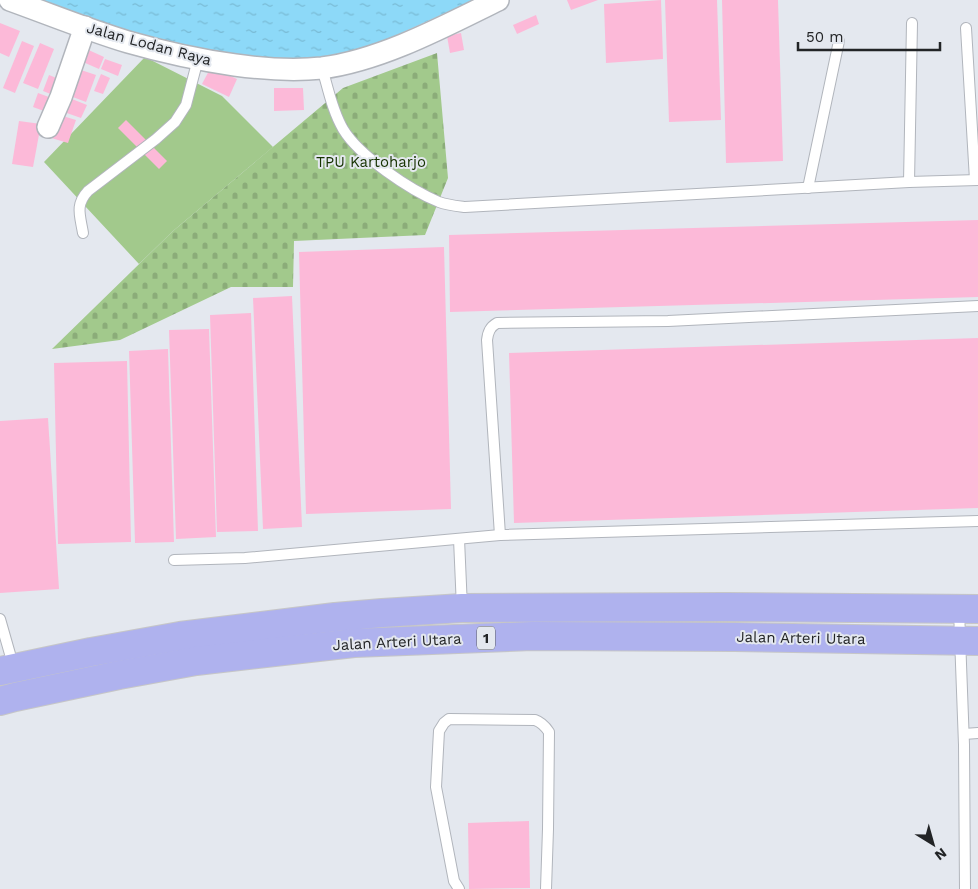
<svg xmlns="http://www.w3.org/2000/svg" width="978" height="889" font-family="'Work Sans',sans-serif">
	<defs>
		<pattern id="cemetery-stones" width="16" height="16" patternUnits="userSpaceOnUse" patternTransform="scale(1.25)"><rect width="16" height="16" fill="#a2c98c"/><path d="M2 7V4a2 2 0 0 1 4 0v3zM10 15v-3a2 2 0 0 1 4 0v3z" fill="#8bac79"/></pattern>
		<pattern id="water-ripples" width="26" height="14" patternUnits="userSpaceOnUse" patternTransform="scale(1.25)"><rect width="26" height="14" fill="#8dd9f8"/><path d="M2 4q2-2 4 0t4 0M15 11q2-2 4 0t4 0" fill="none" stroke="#79bad4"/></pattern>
	</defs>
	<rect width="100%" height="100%" fill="#e4e8ef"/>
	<!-- grass -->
	<path fill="#a2c98c" d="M 145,57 L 222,96 L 273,147 L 173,231 L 139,264 L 44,162 Z"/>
	<!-- cemetery -->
	<path fill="url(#cemetery-stones)" d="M 437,53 L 448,178 L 425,235 L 294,241 L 293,287 L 231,287 L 120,340 L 52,349 L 173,231 L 343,88 Z"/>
	<!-- water -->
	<path fill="url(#water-ripples)" d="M 29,0 L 474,0 L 346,58 L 256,62 L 96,26 Z"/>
	<!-- building -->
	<g fill="#fcb9d8">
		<path d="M 567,0 L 598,0 L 571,10 Z"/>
		<path d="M 661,0 L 663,59 L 606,63 L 604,4 Z"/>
		<path d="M 665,0 L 717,0 L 721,120 L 669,122 Z"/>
		<path d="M 722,0 L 778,0 L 783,161 L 726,163 Z"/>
		<path d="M 536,15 L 539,24 L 517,34 L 513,25 Z"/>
		<path d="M 0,23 L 20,31 L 9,57 L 0,53 Z"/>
		<path d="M 461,33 L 464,50 L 450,53 L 447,36 Z"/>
		<path d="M 22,41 L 34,46 L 15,93 L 3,88 Z"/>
		<path d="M 40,43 L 54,49 L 38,89 L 23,83 Z"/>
		<path d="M 82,47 L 104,57 L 99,69 L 76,59 Z"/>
		<path d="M 105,59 L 122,65 L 118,76 L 101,69 Z"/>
		<path d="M 211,67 L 237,79 L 229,97 L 202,84 Z"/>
		<path d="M 75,68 L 96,75 L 86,102 L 65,94 Z"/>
		<path d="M 101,74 L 110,78 L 103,94 L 94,91 Z"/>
		<path d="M 49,75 L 64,81 L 58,97 L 43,91 Z"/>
		<path d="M 274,88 L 303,88 L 304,110 L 274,111 Z"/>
		<path d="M 38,93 L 57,100 L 52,114 L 33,107 Z"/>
		<path d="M 67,97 L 87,105 L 81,118 L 61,111 Z"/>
		<path d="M 56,114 L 76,120 L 68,143 L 48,137 Z"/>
		<path d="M 126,120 L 167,161 L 159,169 L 118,128 Z"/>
		<path d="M 19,121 L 41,124 L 33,167 L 12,164 Z"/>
		<path d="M 978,220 L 978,297 L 450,312 L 449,235 Z"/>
		<path d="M 444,247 L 451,509 L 306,514 L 299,252 Z"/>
		<path d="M 292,296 L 302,527 L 263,529 L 253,298 Z"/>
		<path d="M 251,313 L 258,531 L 217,532 L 210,315 Z"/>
		<path d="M 209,329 L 216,537 L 176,539 L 169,330 Z"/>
		<path d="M 978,338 L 978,508 L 514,523 L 509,353 Z"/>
		<path d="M 168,349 L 174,542 L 135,543 L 129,351 Z"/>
		<path d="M 127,361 L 131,542 L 58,544 L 54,363 Z"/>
		<path d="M 48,418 L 59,589 L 0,593 L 0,421 Z"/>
		<path d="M 529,821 L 530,888 L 469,889 L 468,823 Z"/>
	</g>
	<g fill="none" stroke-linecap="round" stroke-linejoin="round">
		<defs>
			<g id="service">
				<path d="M 966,28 L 975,180"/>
				<path d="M 322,68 C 328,88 332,110 343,129 C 359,156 410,190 439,202 C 447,205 457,206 465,207 L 909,182 L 978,180"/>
				<path d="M 909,182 L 912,23"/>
				<path d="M 808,188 L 839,41"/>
				<path d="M 83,233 C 80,215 75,205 88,191 L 156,139 L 175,122 L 186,105 L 198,59"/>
				<path d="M 500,535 L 487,340 C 488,332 490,327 497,323 L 668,321 L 978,306"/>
				<path d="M 459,539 L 462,608"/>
				<path d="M 174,560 L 245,558 L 500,535 L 978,521"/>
				<path d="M 959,610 L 964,745 L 965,889"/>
				<path d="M 0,619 L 14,668"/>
				<path d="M 964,734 L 978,733"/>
				<path d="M 459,889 L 454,881 L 436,787 L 439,731 L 444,723 L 449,719 L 535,720 C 541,722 545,726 549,732 L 548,829 L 546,889"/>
			</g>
			<g id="minor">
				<path d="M 10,0 C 49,14 88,30 128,42 C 163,52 199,60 235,65 C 264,69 293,71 322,68 C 382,60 445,26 498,0"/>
				<path d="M 48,127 L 61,97 L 85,27"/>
			</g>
			<g id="trunk">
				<path d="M 0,671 L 91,652 L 180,636 L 335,617 L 382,613 L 462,608 L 726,607 L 978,609"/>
				<path d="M 0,701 L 15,697 L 119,675 L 196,661 L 354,643 L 532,636 L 734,637 L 978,641"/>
			</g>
		</defs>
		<!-- service casing -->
		<use href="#service" stroke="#b1b5bc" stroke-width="12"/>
		<!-- minor casing -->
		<use href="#minor" stroke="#b1b5bc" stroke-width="24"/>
		<!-- trunk casing -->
		<use href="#trunk" stroke="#c6c6c7" stroke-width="30"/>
		<!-- service -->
		<use href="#service" stroke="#fff" stroke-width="10"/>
		<!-- minor -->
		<use href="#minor" stroke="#fff" stroke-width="21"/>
		<!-- trunk -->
		<use href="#trunk" stroke="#afb2ee" stroke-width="28"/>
	</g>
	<g text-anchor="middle" stroke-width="4" stroke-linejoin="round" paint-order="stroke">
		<!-- shield labels -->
		<rect fill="#e4e8ef" stroke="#5c5f62" stroke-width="1" x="477" y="626.5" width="18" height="23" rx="4"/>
		<g font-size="14" font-weight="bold" fill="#222426">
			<text x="486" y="643">1</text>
		</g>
		<!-- street labels -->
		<g font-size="15" fill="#222426" stroke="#e4e8ef">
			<text transform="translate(149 44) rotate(15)" y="5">Jalan Lodan Raya</text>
			<text transform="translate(801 638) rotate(1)" y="5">Jalan Arteri Utara</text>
			<text transform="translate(397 642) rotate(-3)" y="5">Jalan Arteri Utara</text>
		</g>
		<!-- park labels -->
		<g font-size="15" fill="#163200" stroke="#e4e8ef">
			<text x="371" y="167">TPU Kartoharjo</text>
		</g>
	</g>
	<!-- north arrow -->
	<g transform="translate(933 844) rotate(143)" stroke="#e4e8ef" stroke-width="4" paint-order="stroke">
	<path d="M0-4L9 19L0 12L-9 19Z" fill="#222426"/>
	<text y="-8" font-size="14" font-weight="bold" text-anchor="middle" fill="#222426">N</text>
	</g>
	<!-- scale -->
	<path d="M798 42v8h142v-8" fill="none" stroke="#222426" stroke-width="2.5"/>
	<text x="806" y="42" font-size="15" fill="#222426" stroke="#e4e8ef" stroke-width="4" paint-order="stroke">50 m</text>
</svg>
